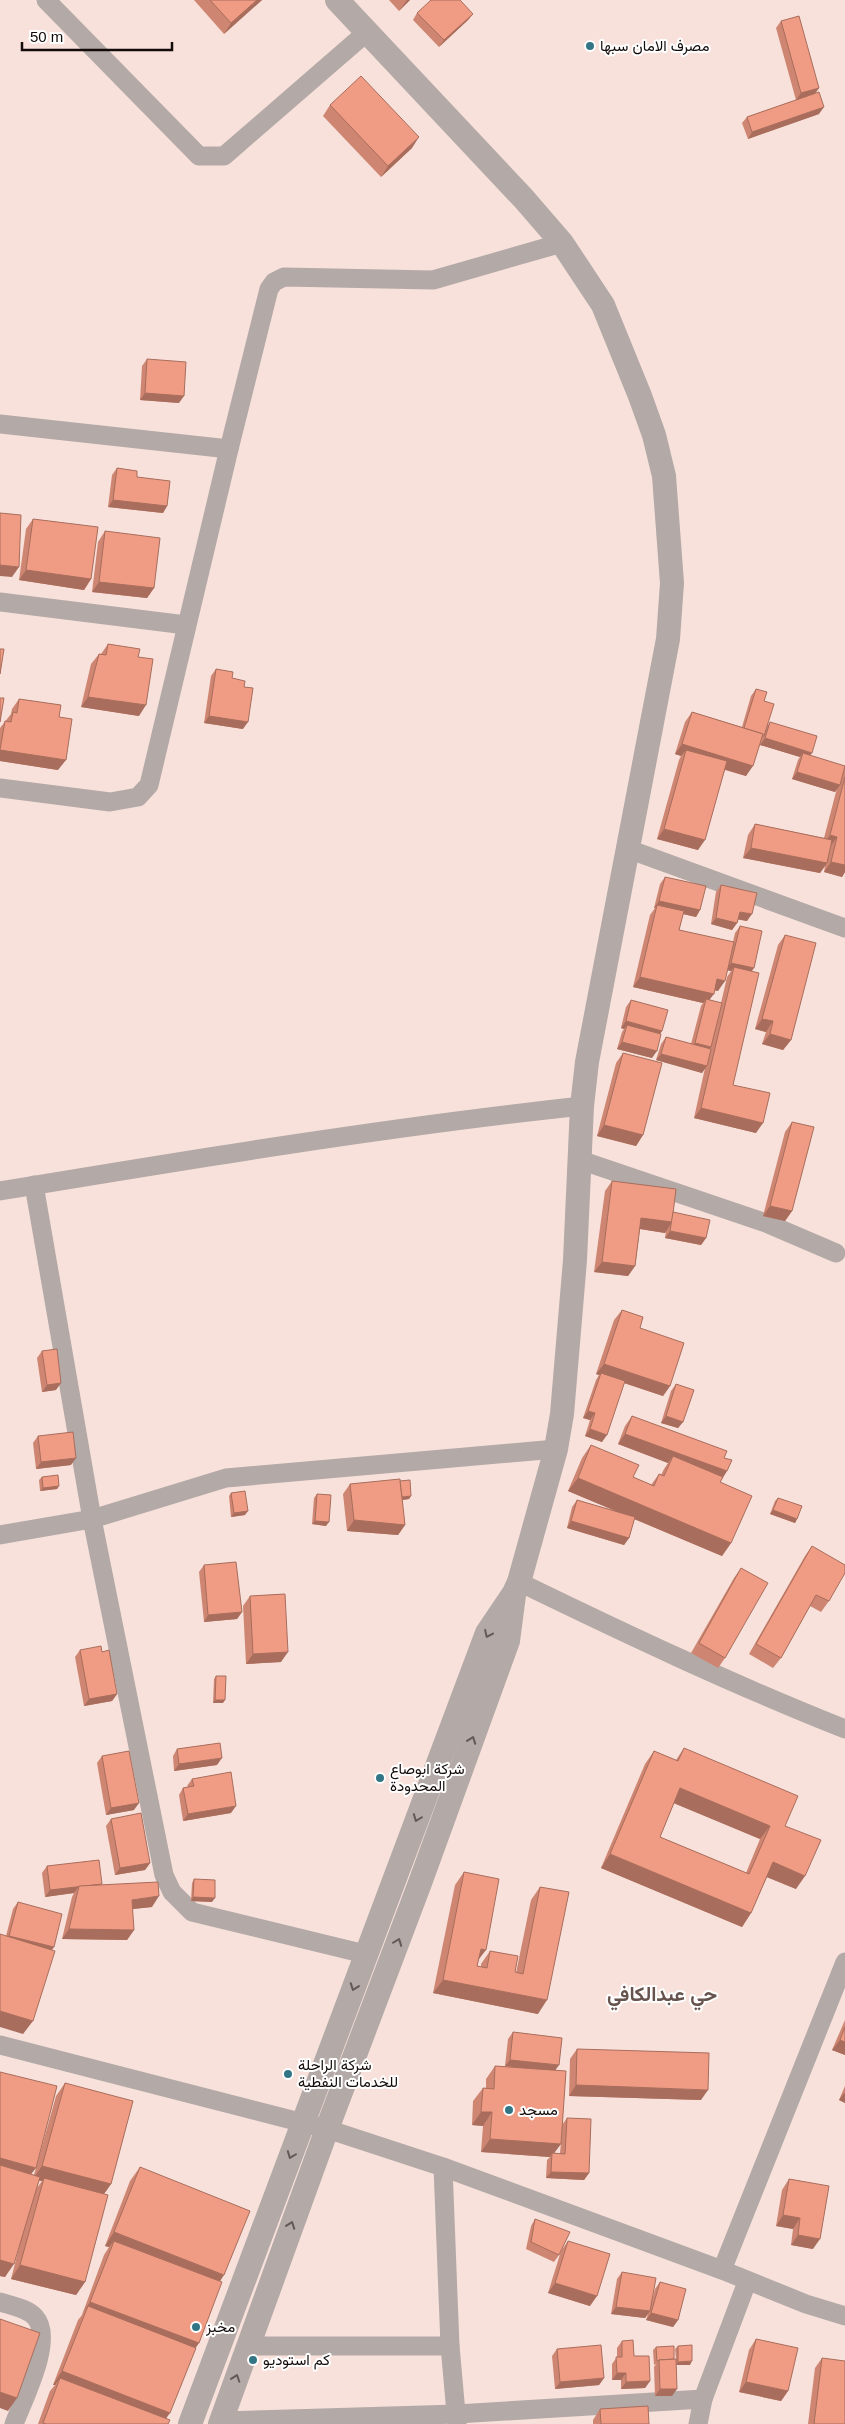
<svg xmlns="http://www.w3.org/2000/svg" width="845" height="2424" font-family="Arial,Vazirmatn,sans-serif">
	<rect width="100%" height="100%" fill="#f8e1db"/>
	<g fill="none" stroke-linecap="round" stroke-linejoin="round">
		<!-- minor -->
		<g stroke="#b3a9a6" stroke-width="19">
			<path d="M 46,0 L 199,156 L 224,156 L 367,32"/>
			<path d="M 0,424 L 229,449"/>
			<path d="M 0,602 L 186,625"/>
			<path d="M 0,788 L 110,802 L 138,797 L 149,785 L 229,449 L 269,289 L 274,282 L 284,277 L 433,280 L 562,243"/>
			<path d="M 628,849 L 845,928"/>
			<path d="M 580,1160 L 766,1223 L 836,1253"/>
			<path d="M 34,1185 L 92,1519 L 164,1875 L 172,1892 L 192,1912 L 365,1954"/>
			<path d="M 0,1191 C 193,1159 387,1127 582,1106"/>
			<path d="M 0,1535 L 92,1519 L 226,1478 L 556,1449"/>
			<path d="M 519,1582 C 626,1634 734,1685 845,1729"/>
			<path d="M 0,2045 L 327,2129 L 443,2167 L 722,2270 L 806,2304 L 845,2316"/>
			<path d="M 443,2167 L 450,2346"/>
			<path d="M 722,2270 L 845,1962"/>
			<path d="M 0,2302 C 12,2306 27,2308 35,2317 C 55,2339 23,2400 14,2424"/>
			<path d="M 247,2346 L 450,2346 L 457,2424"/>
			<path d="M 221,2421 L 457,2414 L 703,2399 L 747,2282"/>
			<path d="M 698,2424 L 703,2399"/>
		</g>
		<!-- tertiary -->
		<g stroke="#b3a9a6" stroke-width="24">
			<path d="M 190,2424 L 487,1633 L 514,1593 L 519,1582 L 556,1449 L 562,1414 L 575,1260 L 582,1106 L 587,1062 L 668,639 L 672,583 L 664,476 L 654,435 L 640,396 L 603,305 L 562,243 L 524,199 L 337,0"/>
			<path d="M 220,2424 L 327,2129 L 420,1883 L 508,1641 L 514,1595"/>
		</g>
	</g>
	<!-- wall -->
	<g fill="#ce8672" fill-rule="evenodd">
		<path d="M 194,0 L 262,0 L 224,34 Z"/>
		<path d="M 389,0 L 410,0 L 399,11 Z"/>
		<path d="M 417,13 L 473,14 L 468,20 L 439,47 L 413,20 Z"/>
		<path d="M 781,21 L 819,88 L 815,93 L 819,114 L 748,139 L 742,123 L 747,117 L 796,100 L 776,28 Z"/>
		<path d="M 330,105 L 412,148 L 381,177 L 323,116 Z"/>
		<path d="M 147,359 L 179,403 L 140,400 L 142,366 Z"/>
		<path d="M 117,468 L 137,477 L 167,506 L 163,513 L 108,507 L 112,475 Z"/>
		<path d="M 33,519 L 91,579 L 84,590 L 19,580 L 26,529 Z"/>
		<path d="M 105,531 L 154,588 L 147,598 L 92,592 L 98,542 Z"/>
		<path d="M 108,644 L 138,657 L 139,716 L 81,707 L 91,664 L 99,654 L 101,654 Z"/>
		<path d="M 216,669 L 244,687 L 243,729 L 204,723 L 211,676 Z"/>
		<path d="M 756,689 L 764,701 L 768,725 L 770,722 L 810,756 L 845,766 L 845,872 L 842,877 L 824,872 L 825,866 L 820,873 L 743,858 L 748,835 L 755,824 L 824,838 L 837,788 L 835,792 L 792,779 L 798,760 L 800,757 L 760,745 L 762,740 L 746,776 L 725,770 L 698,850 L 657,839 L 679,760 L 681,756 L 675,754 L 685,722 L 692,712 L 742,727 L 751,696 Z"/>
		<path d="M 19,699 L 59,717 L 58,770 L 0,761 L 0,728 L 11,714 L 12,709 Z"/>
		<path d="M 665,877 L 700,910 L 696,917 L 683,914 L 679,930 L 733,942 L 735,933 L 740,926 L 751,971 L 733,1085 L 756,1133 L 694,1118 L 705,1068 L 702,1073 L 656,1060 L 661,1044 L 666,1037 L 691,1044 L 701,1006 L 703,1003 L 633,987 L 650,915 L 655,908 L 654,908 L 660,884 ZM 727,970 L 731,971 L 727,977 L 721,1003 L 709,1000 L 714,990 L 718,991 Z"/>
		<path d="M 721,885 L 747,921 L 738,919 L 737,923 L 732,930 L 711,924 L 716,892 Z"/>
		<path d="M 785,935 L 791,1040 L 783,1050 L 762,1044 L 766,1032 L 755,1029 L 778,945 Z"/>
		<path d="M 631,1000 L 662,1031 L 660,1034 L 652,1058 L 617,1049 L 622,1032 L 624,1029 L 621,1028 L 626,1007 Z"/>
		<path d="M 623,1053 L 643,1135 L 636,1146 L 597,1136 L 616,1063 Z"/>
		<path d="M 792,1122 L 792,1211 L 785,1221 L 763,1216 L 785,1132 Z"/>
		<path d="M 612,1181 L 673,1213 L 706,1238 L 701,1245 L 665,1238 L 666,1230 L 665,1233 L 640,1229 L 635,1266 L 628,1276 L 594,1272 L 605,1191 Z"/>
		<path d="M 622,1310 L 640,1328 L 670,1386 L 663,1396 L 624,1383 L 602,1442 L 585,1436 L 590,1420 L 583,1418 L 596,1380 L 599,1375 L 596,1374 L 614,1320 Z"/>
		<path d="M 42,1351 L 56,1390 L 42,1392 L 37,1358 Z"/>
		<path d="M 676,1384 L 683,1422 L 678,1428 L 661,1423 L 671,1391 Z"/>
		<path d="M 632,1416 L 724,1458 L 727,1471 L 720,1482 L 731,1543 L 722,1556 L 634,1519 L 629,1538 L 624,1545 L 567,1528 L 572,1507 L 577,1500 L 618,1512 L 568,1491 L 582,1458 L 591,1445 L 633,1477 L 651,1485 L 659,1474 L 661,1475 L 664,1469 L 668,1463 L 618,1444 L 625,1426 Z"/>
		<path d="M 38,1436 L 71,1465 L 36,1469 L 33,1443 Z"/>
		<path d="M 42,1477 L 59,1486 L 57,1489 L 40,1491 L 39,1480 Z"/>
		<path d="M 400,1481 L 411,1496 L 409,1499 L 402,1500 L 405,1525 L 398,1535 L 347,1531 L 343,1494 L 350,1484 Z"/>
		<path d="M 231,1493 L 245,1515 L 231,1517 L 229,1496 Z"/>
		<path d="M 317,1494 L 326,1526 L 312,1524 L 314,1498 Z"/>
		<path d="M 778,1498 L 797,1519 L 795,1523 L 770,1514 L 775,1501 Z"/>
		<path d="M 812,1546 L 829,1601 L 821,1612 L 810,1606 L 781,1658 L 773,1668 L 749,1654 L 805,1556 Z"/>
		<path d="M 204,1565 L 242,1612 L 237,1619 L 204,1622 L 199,1572 Z"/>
		<path d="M 741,1568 L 725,1658 L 718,1668 L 691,1653 L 734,1578 Z"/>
		<path d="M 250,1596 L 281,1662 L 246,1664 L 243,1606 Z"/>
		<path d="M 80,1650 L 102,1652 L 117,1694 L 112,1701 L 84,1706 L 75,1657 Z"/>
		<path d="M 216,1676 L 223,1703 L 213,1703 L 214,1679 Z"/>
		<path d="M 684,1748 L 785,1826 L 796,1889 L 767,1877 L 751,1913 L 742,1927 L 601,1868 L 645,1764 L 654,1751 L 676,1760 ZM 674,1803 L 760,1839 L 746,1873 L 660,1837 Z"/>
		<path d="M 177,1749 L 217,1765 L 174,1771 L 173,1756 Z"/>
		<path d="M 102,1756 L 134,1810 L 106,1815 L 97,1763 Z"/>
		<path d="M 192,1779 L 231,1813 L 183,1821 L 179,1795 L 183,1788 L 188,1787 L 187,1786 Z"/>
		<path d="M 111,1819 L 150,1863 L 145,1870 L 115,1875 L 106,1826 Z"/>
		<path d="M 47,1866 L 101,1885 L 152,1907 L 132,1909 L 134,1930 L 127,1940 L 62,1939 L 72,1897 L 74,1893 L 45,1897 L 42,1873 Z"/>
		<path d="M 464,1872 L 479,1959 L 477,1966 L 481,1967 L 481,1964 L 490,1951 L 515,1972 L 516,1973 L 531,1900 L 540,1887 L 538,2014 L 433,1993 L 455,1885 Z"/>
		<path d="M 194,1879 L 212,1902 L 191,1901 L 192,1883 Z"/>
		<path d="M 18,1902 L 52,1950 L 23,2034 L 6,1936 L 13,1909 Z"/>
		<path d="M 845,2020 L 845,2055 L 832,2050 Z"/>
		<path d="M 513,2032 L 556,2070 L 562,2125 L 567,2118 L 589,2173 L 584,2180 L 546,2178 L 547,2160 L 550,2157 L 481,2152 L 483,2126 L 472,2125 L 473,2101 L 483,2088 L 486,2088 L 486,2079 L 495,2066 L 513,2067 L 505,2066 L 508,2039 ZM 562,2131 L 560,2153 L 554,2153 Z"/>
		<path d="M 577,2049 L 701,2100 L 569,2096 L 570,2059 Z"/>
		<path d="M 0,2072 L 31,2174 L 34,2175 L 56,2096 L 65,2083 L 111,2184 L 104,2194 L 85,2282 L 76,2295 L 11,2279 L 21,2240 L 5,2277 L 0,2276 ZM 39,2181 L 42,2181 L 37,2188 Z"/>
		<path d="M 845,2086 L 845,2103 L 839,2100 Z"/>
		<path d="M 140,2167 L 220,2282 L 199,2343 L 195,2348 L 166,2418 L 168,2424 L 38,2424 L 50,2391 L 55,2385 L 53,2385 L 78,2320 L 82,2315 L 104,2255 L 109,2247 L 105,2246 L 130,2181 Z"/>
		<path d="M 789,2179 L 813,2249 L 791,2245 L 793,2229 L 776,2226 L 782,2190 Z"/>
		<path d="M 535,2219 L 559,2255 L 554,2262 L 526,2249 L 531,2226 Z"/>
		<path d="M 568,2241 L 590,2306 L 548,2293 L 561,2251 Z"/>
		<path d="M 622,2272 L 652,2300 L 655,2289 L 660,2282 L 678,2320 L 673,2327 L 646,2320 L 648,2314 L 645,2318 L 611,2314 L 617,2279 Z"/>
		<path d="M 756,2339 L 788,2391 L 781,2401 L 739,2392 L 749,2350 Z"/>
		<path d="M 622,2341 L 634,2356 L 650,2381 L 645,2388 L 621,2389 L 621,2380 L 612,2380 L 612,2364 L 617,2357 L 617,2348 Z"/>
		<path d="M 678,2346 L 690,2365 L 676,2365 L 672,2396 L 655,2396 L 654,2367 L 656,2364 L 654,2365 L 653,2350 L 656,2347 L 674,2359 L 676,2359 L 675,2349 Z"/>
		<path d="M 557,2349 L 604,2378 L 599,2385 L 555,2389 L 552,2356 Z"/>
		<path d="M 822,2358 L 845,2424 L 808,2424 L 815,2368 Z"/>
		<path d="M 600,2409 L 649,2424 L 593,2424 L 593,2420 Z"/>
	</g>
	<!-- shaded-wall -->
	<g fill="#a86d5c">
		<path d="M 257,0 L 262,0 L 224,34 L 231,23 Z"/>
		<path d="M 407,0 L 410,0 L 399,11 Z"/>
		<path d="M 473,14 L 468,20 L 439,47 L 444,40 Z"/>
		<path d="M 819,88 L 814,95 L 796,100 L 801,93 Z"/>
		<path d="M 824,107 L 819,114 L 748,139 L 752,132 Z"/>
		<path d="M 419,137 L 412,148 L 381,177 L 388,166 Z"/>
		<path d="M 145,393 L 184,396 L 179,403 L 140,400 Z"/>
		<path d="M 113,500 L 167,506 L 163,513 L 108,507 Z"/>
		<path d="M 0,565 L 19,567 L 12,577 L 0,576 Z"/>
		<path d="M 26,570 L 91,579 L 84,590 L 19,580 Z"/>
		<path d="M 99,582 L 154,588 L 147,598 L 92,592 Z"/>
		<path d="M 88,697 L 146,705 L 139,716 L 81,707 Z"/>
		<path d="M 209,716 L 248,722 L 243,729 L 204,723 Z"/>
		<path d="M 765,738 L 812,753 L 807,760 L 803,753 L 800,757 L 760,745 Z"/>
		<path d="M 682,744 L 753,766 L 746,776 L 684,757 L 686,750 L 681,756 L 675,754 Z"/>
		<path d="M 0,750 L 66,760 L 58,770 L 0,761 Z"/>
		<path d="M 797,772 L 840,785 L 835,792 L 792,779 Z"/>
		<path d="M 664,829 L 705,840 L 698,850 L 657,839 Z"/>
		<path d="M 830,835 L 837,837 L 830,847 L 823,845 Z"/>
		<path d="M 751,848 L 827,863 L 820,873 L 743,858 Z"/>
		<path d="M 831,862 L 845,865 L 845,872 L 842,877 L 824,872 Z"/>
		<path d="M 659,901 L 700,910 L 696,917 L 657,908 L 657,905 L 655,908 L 654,908 Z"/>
		<path d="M 740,912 L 752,914 L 747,921 L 735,919 Z"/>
		<path d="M 716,918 L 737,923 L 732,930 L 711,924 Z"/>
		<path d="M 731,963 L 754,968 L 749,975 L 734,967 L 731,971 L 726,970 Z"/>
		<path d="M 640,977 L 714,994 L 706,1004 L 706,999 L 703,1003 L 633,987 Z"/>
		<path d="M 717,979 L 725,981 L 718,991 L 710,989 Z"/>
		<path d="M 762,1019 L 773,1021 L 766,1032 L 755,1029 Z"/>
		<path d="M 626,1021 L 662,1031 L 657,1038 L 627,1025 L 624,1029 L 621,1028 Z"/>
		<path d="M 770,1034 L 791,1040 L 783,1050 L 762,1044 Z"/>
		<path d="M 622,1042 L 657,1051 L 652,1058 L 617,1049 Z"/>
		<path d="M 695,1043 L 711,1047 L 706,1054 L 690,1050 Z"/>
		<path d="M 661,1054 L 707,1066 L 702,1073 L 656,1060 Z"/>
		<path d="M 701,1108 L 763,1123 L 756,1133 L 694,1118 Z"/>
		<path d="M 604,1125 L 643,1135 L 636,1146 L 597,1136 Z"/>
		<path d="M 770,1206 L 792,1211 L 785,1221 L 763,1216 Z"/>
		<path d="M 641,1218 L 672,1222 L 665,1233 L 634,1228 Z"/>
		<path d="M 670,1231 L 706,1238 L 701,1245 L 665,1238 Z"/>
		<path d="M 602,1262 L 635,1266 L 628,1276 L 594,1272 Z"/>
		<path d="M 604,1364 L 670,1386 L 663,1396 L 600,1375 L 601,1373 L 599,1375 L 596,1374 Z"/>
		<path d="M 61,1383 L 56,1390 L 42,1392 L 47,1385 Z"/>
		<path d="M 588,1411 L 595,1413 L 590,1420 L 583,1418 Z"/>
		<path d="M 666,1416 L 683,1422 L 678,1428 L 661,1423 Z"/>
		<path d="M 590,1429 L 607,1435 L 602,1442 L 585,1436 Z"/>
		<path d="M 625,1434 L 727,1471 L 720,1482 L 673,1456 L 668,1463 L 618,1444 Z"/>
		<path d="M 76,1458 L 71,1465 L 36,1469 L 41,1462 Z"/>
		<path d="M 578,1478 L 731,1543 L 722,1556 L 568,1491 Z"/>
		<path d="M 59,1486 L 57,1489 L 40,1491 L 43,1488 Z"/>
		<path d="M 411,1496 L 409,1499 L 395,1501 L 397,1498 Z"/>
		<path d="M 773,1510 L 797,1519 L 795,1523 L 770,1514 Z"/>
		<path d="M 248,1511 L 245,1515 L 231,1517 L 234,1513 Z"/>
		<path d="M 354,1520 L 405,1525 L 398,1535 L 347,1531 Z"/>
		<path d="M 315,1521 L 329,1522 L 326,1526 L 312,1524 Z"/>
		<path d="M 571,1521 L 629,1538 L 624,1545 L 567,1528 Z"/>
		<path d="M 242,1612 L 237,1619 L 204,1622 L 208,1615 Z"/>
		<path d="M 288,1652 L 281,1662 L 246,1664 L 253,1654 Z"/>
		<path d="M 117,1694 L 112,1701 L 84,1706 L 89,1699 Z"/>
		<path d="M 215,1700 L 225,1700 L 223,1703 L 213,1703 Z"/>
		<path d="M 222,1758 L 217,1765 L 174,1771 L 179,1764 Z"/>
		<path d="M 680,1788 L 770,1826 L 760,1839 L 671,1802 Z"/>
		<path d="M 139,1803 L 134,1810 L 106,1815 L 111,1808 Z"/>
		<path d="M 236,1806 L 231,1813 L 183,1821 L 188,1814 Z"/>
		<path d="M 610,1854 L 751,1913 L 742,1927 L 601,1868 Z"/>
		<path d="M 773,1862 L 805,1876 L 796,1889 L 764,1876 Z"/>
		<path d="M 150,1863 L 145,1870 L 115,1875 L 120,1868 Z"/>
		<path d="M 79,1886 L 74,1893 L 45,1897 L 50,1890 Z"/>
		<path d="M 159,1896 L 152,1907 L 124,1910 L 132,1900 Z"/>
		<path d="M 193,1897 L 215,1898 L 212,1902 L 191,1901 Z"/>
		<path d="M 69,1929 L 134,1930 L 127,1940 L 62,1939 Z"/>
		<path d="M 9,1936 L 54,1947 L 49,1954 L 4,1942 Z"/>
		<path d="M 481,1949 L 486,1950 L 476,1963 Z"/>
		<path d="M 443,1980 L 547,2000 L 538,2014 L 433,1993 Z"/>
		<path d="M 0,2011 L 33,2021 L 23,2034 L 0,2027 Z"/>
		<path d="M 840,2040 L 845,2042 L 845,2055 L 832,2050 Z"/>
		<path d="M 510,2060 L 559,2065 L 554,2072 L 505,2066 Z"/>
		<path d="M 576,2085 L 708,2090 L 701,2100 L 569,2096 Z"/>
		<path d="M 844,2093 L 845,2094 L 845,2103 L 839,2100 Z"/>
		<path d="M 481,2112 L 492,2112 L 483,2126 L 472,2125 Z"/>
		<path d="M 490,2139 L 561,2144 L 552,2156 L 552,2153 L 550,2157 L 481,2152 Z"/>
		<path d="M 0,2158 L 36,2168 L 28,2178 L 0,2170 Z"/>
		<path d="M 42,2166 L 111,2184 L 101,2198 L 44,2178 L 42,2181 L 33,2179 Z"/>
		<path d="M 551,2172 L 589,2173 L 584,2180 L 546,2178 Z"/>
		<path d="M 783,2215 L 800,2218 L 793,2229 L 776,2226 Z"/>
		<path d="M 114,2232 L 224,2275 L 215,2289 L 114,2241 L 109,2247 L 105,2246 Z"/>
		<path d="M 798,2235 L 820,2239 L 813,2249 L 791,2245 Z"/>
		<path d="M 0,2260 L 14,2264 L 5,2277 L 0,2276 Z"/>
		<path d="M 20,2265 L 85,2282 L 76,2295 L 11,2279 Z"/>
		<path d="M 555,2283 L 597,2296 L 590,2306 L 548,2293 Z"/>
		<path d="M 90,2302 L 199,2343 L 190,2356 L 88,2306 L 81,2315 Z"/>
		<path d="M 616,2307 L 650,2311 L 645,2318 L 611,2314 Z"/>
		<path d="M 651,2313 L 678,2320 L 673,2327 L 646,2320 Z"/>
		<path d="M 692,2361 L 690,2365 L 676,2365 L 678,2362 Z"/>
		<path d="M 62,2371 L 170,2413 L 162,2424 L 60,2378 L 55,2385 L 53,2385 Z"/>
		<path d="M 617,2373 L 626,2373 L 621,2380 L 612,2380 Z"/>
		<path d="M 604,2378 L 599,2385 L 555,2389 L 560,2382 Z"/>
		<path d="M 650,2381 L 645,2388 L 621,2389 L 626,2382 Z"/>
		<path d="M 746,2382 L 788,2391 L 781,2401 L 739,2392 Z"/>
		<path d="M 660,2389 L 677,2389 L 672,2396 L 655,2396 Z"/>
		<path d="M 0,2392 L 17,2398 L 8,2411 L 0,2408 Z"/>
	</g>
	<!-- building -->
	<g fill="#f09c84" stroke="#a86d5c" fill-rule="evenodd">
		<path d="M 210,0 L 257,0 L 231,23 Z"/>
		<path d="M 431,0 L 460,0 L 473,14 L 444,40 L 417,13 Z"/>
		<path d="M 799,16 L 819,88 L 801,93 L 781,21 Z"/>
		<path d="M 361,76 L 419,137 L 388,166 L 330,105 Z"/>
		<path d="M 819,92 L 824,107 L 752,132 L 747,117 Z"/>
		<path d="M 147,359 L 186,362 L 184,396 L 145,393 Z"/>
		<path d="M 117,468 L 137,471 L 137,477 L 170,481 L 167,506 L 113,500 Z"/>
		<path d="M 0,513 L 21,515 L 19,567 L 0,565 Z"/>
		<path d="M 33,519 L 98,527 L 91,579 L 26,570 Z"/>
		<path d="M 105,531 L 160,538 L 154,588 L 99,582 Z"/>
		<path d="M 108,644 L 140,649 L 138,657 L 153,659 L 146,705 L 88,697 L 99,654 L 106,655 Z"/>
		<path d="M 0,649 L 4,649 L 0,674 Z"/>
		<path d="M 216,669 L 233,672 L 232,678 L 245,681 L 244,687 L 253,688 L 248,722 L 209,716 Z"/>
		<path d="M 756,689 L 767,692 L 764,701 L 774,704 L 764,736 L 762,736 L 763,734 L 744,728 Z"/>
		<path d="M 0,698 L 4,698 L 0,722 Z"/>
		<path d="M 19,699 L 61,705 L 59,717 L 72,719 L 66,760 L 0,750 L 5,721 L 11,722 L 13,712 L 17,713 Z"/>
		<path d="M 692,712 L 763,734 L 753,766 L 682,744 Z"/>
		<path d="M 770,722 L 817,736 L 812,753 L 765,738 Z"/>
		<path d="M 686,750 L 727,761 L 705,840 L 664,829 Z"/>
		<path d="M 803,753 L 845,766 L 840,785 L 797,772 Z"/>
		<path d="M 845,777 L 845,865 L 831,862 L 837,837 L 830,835 Z"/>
		<path d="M 755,824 L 832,840 L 827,863 L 751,848 Z"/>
		<path d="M 665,877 L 706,886 L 700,910 L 659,901 Z"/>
		<path d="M 721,885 L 757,893 L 752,914 L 740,912 L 737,923 L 716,918 Z"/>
		<path d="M 657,905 L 684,911 L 679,930 L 734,942 L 725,981 L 717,979 L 714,994 L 640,977 Z"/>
		<path d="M 740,926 L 762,931 L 754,968 L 731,963 Z"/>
		<path d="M 785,935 L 816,943 L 791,1040 L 770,1034 L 773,1021 L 762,1019 Z"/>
		<path d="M 734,967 L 759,973 L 733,1085 L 770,1093 L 763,1123 L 701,1108 Z"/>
		<path d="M 706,999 L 722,1003 L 711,1047 L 695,1043 Z"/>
		<path d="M 631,1000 L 668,1010 L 662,1031 L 626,1021 Z"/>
		<path d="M 627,1025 L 661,1034 L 657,1051 L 622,1042 Z"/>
		<path d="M 666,1037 L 711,1049 L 707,1066 L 661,1054 Z"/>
		<path d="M 623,1053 L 662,1063 L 643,1135 L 604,1125 Z"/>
		<path d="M 792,1122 L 814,1127 L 792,1211 L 770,1206 Z"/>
		<path d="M 612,1181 L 676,1189 L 672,1222 L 641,1218 L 635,1266 L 602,1262 Z"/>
		<path d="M 673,1212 L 710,1220 L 706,1238 L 670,1231 Z"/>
		<path d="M 622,1310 L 643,1317 L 640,1328 L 684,1343 L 670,1386 L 604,1364 Z"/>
		<path d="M 57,1349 L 61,1383 L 47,1385 L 42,1351 Z"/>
		<path d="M 601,1373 L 625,1381 L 607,1435 L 590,1429 L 595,1413 L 588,1411 Z"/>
		<path d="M 676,1384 L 694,1390 L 683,1422 L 666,1416 Z"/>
		<path d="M 632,1416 L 727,1451 L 724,1458 L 732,1460 L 727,1471 L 625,1434 Z"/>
		<path d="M 73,1432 L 76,1458 L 41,1462 L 38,1436 Z"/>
		<path d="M 591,1445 L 639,1465 L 633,1477 L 654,1486 L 659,1474 L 664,1476 L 673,1456 L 723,1477 L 720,1482 L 752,1496 L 731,1543 L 578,1478 Z"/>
		<path d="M 58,1475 L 59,1486 L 43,1488 L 42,1477 Z"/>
		<path d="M 400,1479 L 405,1525 L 354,1520 L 350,1484 Z"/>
		<path d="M 410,1480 L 411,1496 L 402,1497 L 400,1481 Z"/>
		<path d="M 245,1491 L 248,1511 L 234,1513 L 231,1493 Z"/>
		<path d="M 317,1494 L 331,1495 L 329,1522 L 315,1521 Z"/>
		<path d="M 778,1498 L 802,1506 L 797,1519 L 773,1510 Z"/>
		<path d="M 577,1500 L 635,1517 L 629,1538 L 571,1521 Z"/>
		<path d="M 812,1546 L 845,1565 L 845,1573 L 829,1601 L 816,1595 L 781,1658 L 756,1644 Z"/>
		<path d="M 236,1562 L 242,1612 L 208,1615 L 204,1565 Z"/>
		<path d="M 741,1568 L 768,1583 L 725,1658 L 699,1643 Z"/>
		<path d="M 285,1594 L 288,1652 L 253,1654 L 250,1596 Z"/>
		<path d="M 101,1646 L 102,1652 L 109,1650 L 117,1694 L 89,1699 L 80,1650 Z"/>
		<path d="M 216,1676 L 226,1676 L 225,1700 L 215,1700 Z"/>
		<path d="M 220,1743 L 222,1758 L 179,1764 L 177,1749 Z"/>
		<path d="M 684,1748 L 798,1796 L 785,1826 L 821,1840 L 805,1876 L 773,1862 L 751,1913 L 610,1854 L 654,1751 L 678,1761 ZM 680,1788 L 770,1826 L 749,1874 L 660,1837 Z"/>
		<path d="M 129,1751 L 139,1803 L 111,1808 L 102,1756 Z"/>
		<path d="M 231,1772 L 236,1806 L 188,1814 L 183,1788 L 194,1786 L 192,1779 Z"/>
		<path d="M 141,1813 L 150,1863 L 120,1868 L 111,1819 Z"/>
		<path d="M 99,1860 L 102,1884 L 50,1890 L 47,1866 Z"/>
		<path d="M 464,1872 L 499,1879 L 486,1950 L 481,1949 L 477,1966 L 487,1968 L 490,1951 L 518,1956 L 515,1972 L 523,1974 L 540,1887 L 569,1892 L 547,2000 L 443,1980 Z"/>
		<path d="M 194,1879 L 215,1880 L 215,1898 L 193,1897 Z"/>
		<path d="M 158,1882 L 159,1896 L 132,1900 L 134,1930 L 69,1929 L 79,1886 Z"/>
		<path d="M 18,1902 L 62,1914 L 54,1947 L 9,1936 Z"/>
		<path d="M 0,1934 L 55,1951 L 33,2021 L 0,2011 Z"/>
		<path d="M 845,2027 L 845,2042 L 840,2040 Z"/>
		<path d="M 513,2032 L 562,2038 L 559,2065 L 510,2060 Z"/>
		<path d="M 577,2049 L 709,2053 L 708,2090 L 576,2085 Z"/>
		<path d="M 495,2066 L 566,2071 L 561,2144 L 490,2139 L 492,2112 L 481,2112 L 483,2088 L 494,2089 Z"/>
		<path d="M 0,2072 L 57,2086 L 36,2168 L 0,2158 Z"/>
		<path d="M 65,2083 L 133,2101 L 111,2184 L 42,2166 Z"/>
		<path d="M 567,2118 L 591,2119 L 589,2173 L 551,2172 L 552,2153 L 565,2154 Z"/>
		<path d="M 0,2165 L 40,2177 L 14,2264 L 0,2260 Z"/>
		<path d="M 140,2167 L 250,2211 L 224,2275 L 114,2232 Z"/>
		<path d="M 44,2178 L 108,2195 L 85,2282 L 20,2265 Z"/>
		<path d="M 789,2179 L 829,2186 L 820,2239 L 798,2235 L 800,2218 L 783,2215 Z"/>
		<path d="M 535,2219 L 570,2232 L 559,2255 L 531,2242 Z"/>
		<path d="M 114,2241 L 222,2282 L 199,2343 L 90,2302 Z"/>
		<path d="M 568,2241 L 610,2254 L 597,2296 L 555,2283 Z"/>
		<path d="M 622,2272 L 656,2278 L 650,2311 L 616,2307 Z"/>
		<path d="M 660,2282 L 686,2289 L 678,2320 L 651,2313 Z"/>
		<path d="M 88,2306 L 196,2348 L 170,2413 L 62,2371 Z"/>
		<path d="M 0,2319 L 40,2333 L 17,2398 L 0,2392 Z"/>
		<path d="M 756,2339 L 798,2348 L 788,2391 L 746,2382 Z"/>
		<path d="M 633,2340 L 634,2356 L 649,2356 L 650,2381 L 626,2382 L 626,2373 L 617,2373 L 616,2357 L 622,2357 L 622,2341 Z"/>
		<path d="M 601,2345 L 604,2378 L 560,2382 L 557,2349 Z"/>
		<path d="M 692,2345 L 692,2361 L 678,2362 L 678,2346 Z"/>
		<path d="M 674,2346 L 674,2359 L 659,2360 L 659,2361 L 657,2361 L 656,2347 Z"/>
		<path d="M 822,2358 L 845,2361 L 845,2424 L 814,2424 Z"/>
		<path d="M 676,2359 L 677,2389 L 660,2389 L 659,2360 Z"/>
		<path d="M 60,2378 L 170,2420 L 168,2424 L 46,2424 L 43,2423 Z"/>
		<path d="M 648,2406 L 649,2424 L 601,2424 L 600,2409 Z"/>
	</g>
	<!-- one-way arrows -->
	<defs><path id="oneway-chevron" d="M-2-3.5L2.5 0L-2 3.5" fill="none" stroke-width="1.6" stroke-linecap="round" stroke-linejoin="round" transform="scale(1.25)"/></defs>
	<g stroke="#625a58">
		<use href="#oneway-chevron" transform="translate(488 1634) rotate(115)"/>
		<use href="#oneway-chevron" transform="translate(472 1740) rotate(-70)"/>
		<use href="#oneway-chevron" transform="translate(417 1818) rotate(111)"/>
		<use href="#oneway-chevron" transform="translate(398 1942) rotate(-69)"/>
		<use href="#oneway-chevron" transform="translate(354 1987) rotate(110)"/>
		<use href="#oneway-chevron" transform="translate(291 2155) rotate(111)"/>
		<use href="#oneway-chevron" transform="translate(291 2225) rotate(-70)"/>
		<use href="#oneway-chevron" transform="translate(236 2378) rotate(-71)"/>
	</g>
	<!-- markers -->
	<g fill="#327686" stroke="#fff" stroke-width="2">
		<circle cx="590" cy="46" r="5"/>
		<circle cx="380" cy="1778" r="5"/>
		<circle cx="288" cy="2074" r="5"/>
		<circle cx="509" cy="2110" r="5"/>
		<circle cx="196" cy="2327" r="5"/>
		<circle cx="253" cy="2360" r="5"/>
	</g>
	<g text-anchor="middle" stroke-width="4" stroke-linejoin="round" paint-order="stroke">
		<!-- poi labels -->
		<g font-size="15" fill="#120b09" stroke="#fff" text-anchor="start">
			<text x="600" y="51">مصرف الامان سبها</text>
			<text x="390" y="1774">شركة ابوصاع<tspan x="390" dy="17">المحدودة</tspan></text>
			<text x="298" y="2070">شركة الراحلة<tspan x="298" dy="17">للخدمات النفطية</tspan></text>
			<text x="519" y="2115">مسجد</text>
			<text x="206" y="2332">مخبز</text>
			<text x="263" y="2365">كم استوديو</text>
		</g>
		<!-- district labels -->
		<g font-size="20" font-weight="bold" fill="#66534d" stroke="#fff">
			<text x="662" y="2001">حي عبدالكافي</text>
		</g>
	</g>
	<!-- scale -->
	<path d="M22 42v8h150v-8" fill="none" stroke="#120b09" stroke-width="2.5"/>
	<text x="30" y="42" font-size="15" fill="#120b09" stroke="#ffffff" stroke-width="4" paint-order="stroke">50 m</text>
</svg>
